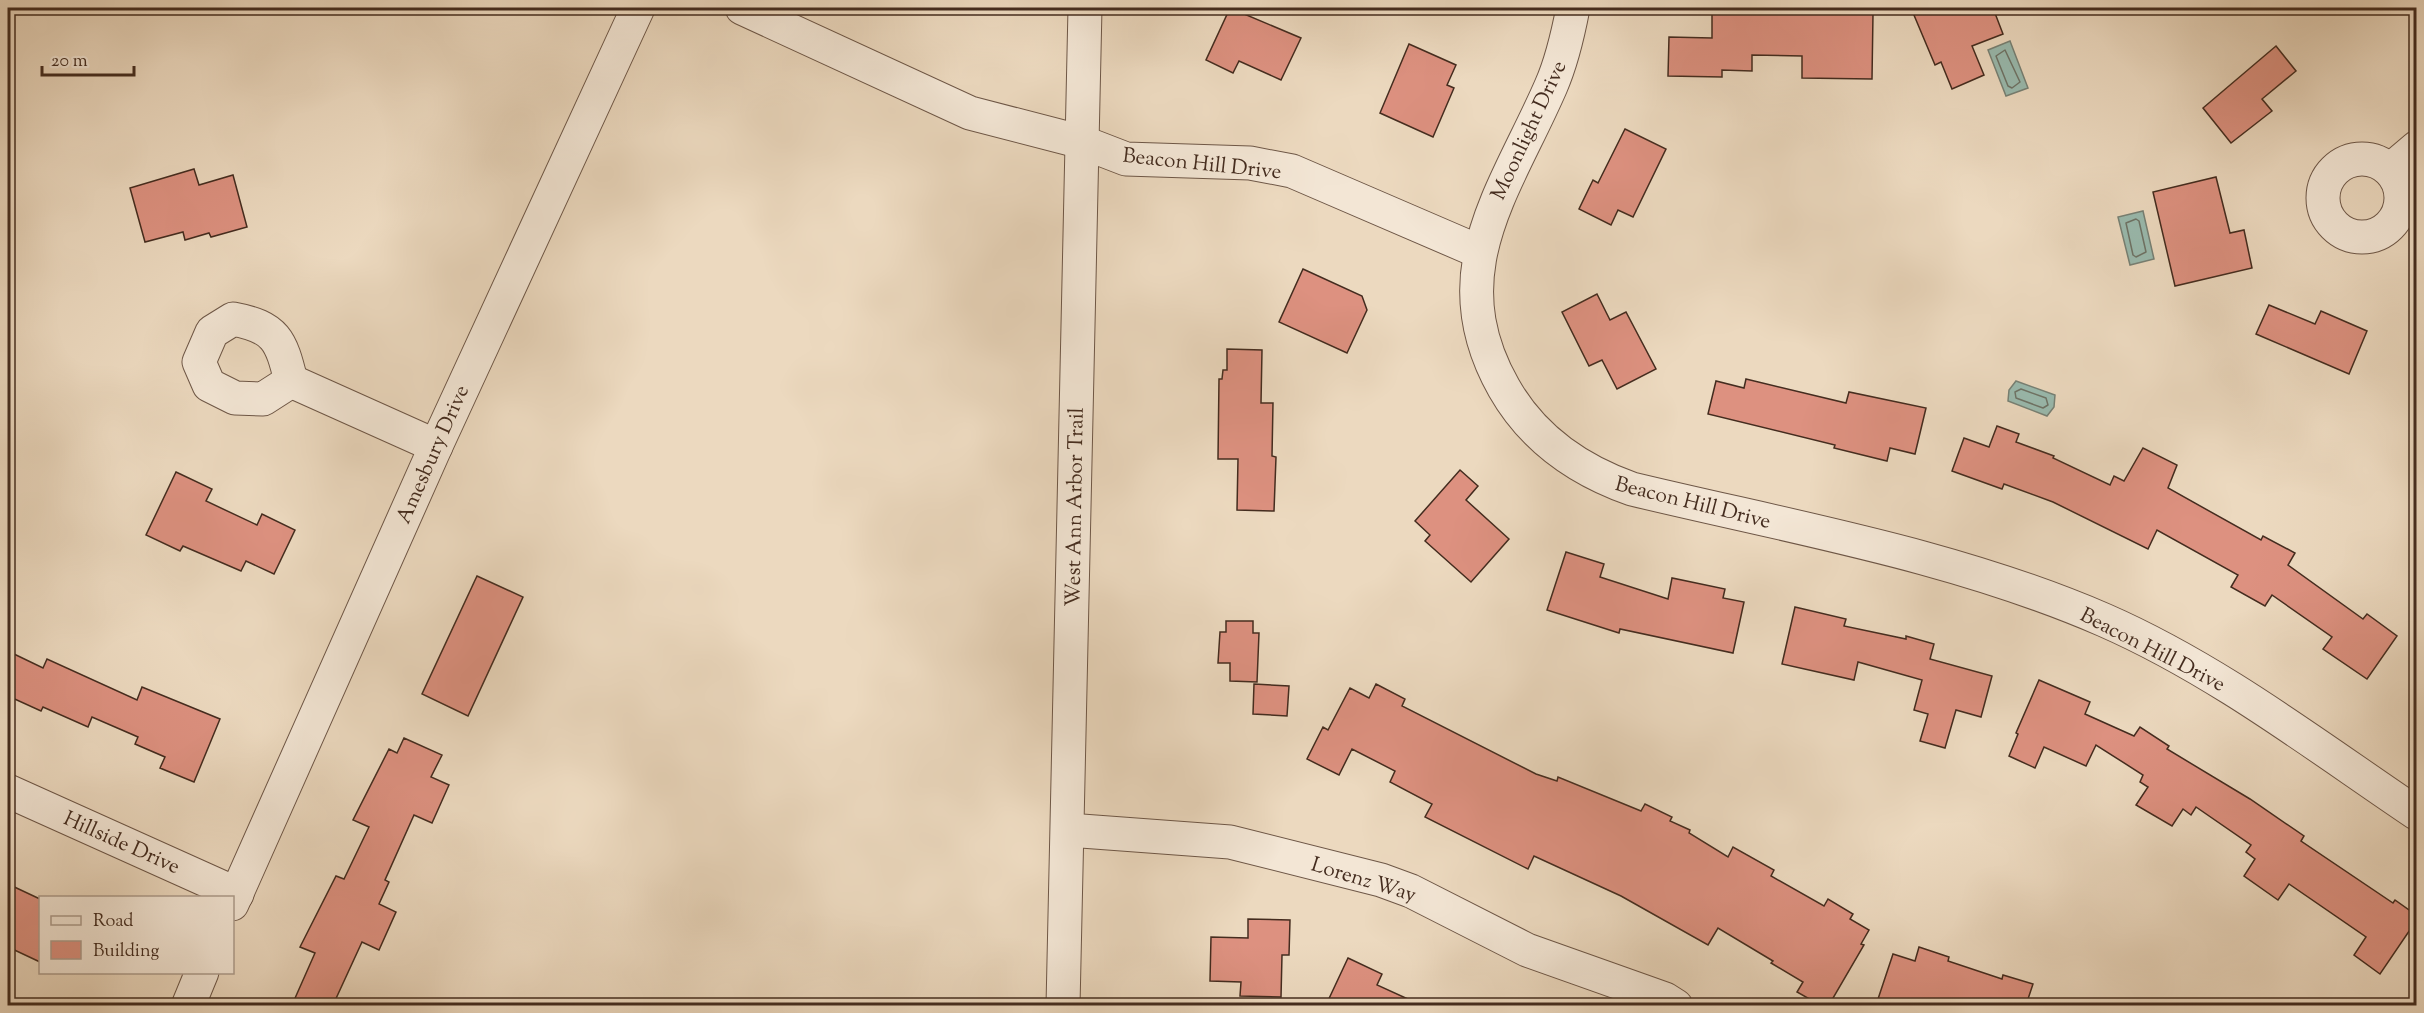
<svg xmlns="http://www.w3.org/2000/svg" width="2424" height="1013" font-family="'Sorts Mill Goudy',serif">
	<rect width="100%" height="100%" fill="#ecd9bf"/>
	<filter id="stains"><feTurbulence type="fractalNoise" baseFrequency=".00333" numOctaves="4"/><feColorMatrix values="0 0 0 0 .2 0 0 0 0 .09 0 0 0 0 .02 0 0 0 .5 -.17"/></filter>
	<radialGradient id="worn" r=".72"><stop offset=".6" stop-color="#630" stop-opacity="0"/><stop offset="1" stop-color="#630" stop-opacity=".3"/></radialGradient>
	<!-- water -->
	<g fill="#99baae" stroke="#778175" stroke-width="1.5">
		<path d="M 2010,41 L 2028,88 L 2006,96 L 1988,50 Z"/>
		<path d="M 2143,211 L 2154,259 L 2130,265 L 2118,217 Z"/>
		<path d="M 2016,381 L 2055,395 L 2054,407 L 2047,416 L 2008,401 L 2009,390 Z"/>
	</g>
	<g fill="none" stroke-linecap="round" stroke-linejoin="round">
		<!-- shore -->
		<g stroke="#6e7366" stroke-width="1.5">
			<path d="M 2005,50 L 2020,82 L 2012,88 L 2008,86 L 1996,56 Z"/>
			<path d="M 2136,219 L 2139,221 L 2146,252 L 2136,257 L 2133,255 L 2126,223 Z"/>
			<path d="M 2021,389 L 2046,398 L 2048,405 L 2043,408 L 2016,398 L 2015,392 Z"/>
		</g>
	</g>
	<!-- building -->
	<g fill="#dd9180" stroke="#442c1f" stroke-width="1.5">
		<path d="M 1230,8 L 1301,38 L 1281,80 L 1239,61 L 1233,73 L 1206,60 Z"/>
		<path d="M 1911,8 L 1993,8 L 2003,34 L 1972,46 L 1984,75 L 1952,89 L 1941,62 L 1935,65 Z"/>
		<path d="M 1712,9 L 1753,9 L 1753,12 L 1873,14 L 1872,79 L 1802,78 L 1802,56 L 1752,55 L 1752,71 L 1722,70 L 1722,77 L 1668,76 L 1669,37 L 1712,38 Z"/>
		<path d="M 1409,44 L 1456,65 L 1447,85 L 1454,88 L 1433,137 L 1380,113 Z"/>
		<path d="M 2276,46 L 2296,71 L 2262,99 L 2272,111 L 2231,143 L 2203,108 Z"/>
		<path d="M 1625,129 L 1666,149 L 1633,217 L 1618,210 L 1611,225 L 1579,209 L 1593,180 L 1598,183 Z"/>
		<path d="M 194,169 L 199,185 L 233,175 L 247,227 L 211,237 L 209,233 L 185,240 L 183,232 L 145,242 L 130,188 Z"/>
		<path d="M 2216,177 L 2230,233 L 2244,230 L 2252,268 L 2175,286 L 2153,192 Z"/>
		<path d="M 1303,269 L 1362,296 L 1367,310 L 1347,353 L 1279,322 Z"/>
		<path d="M 1597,294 L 1610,320 L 1626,312 L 1656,369 L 1617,389 L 1602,360 L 1589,366 L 1562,312 Z"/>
		<path d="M 2269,305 L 2315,324 L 2321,311 L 2367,331 L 2349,374 L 2256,334 Z"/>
		<path d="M 1227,349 L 1262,350 L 1261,403 L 1273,403 L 1272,456 L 1276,457 L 1274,511 L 1237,510 L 1238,459 L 1218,459 L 1219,379 L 1222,379 L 1223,370 L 1227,370 Z"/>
		<path d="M 1746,379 L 1846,403 L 1849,392 L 1926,408 L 1915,454 L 1890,448 L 1887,461 L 1834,448 L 1835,445 L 1708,414 L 1716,381 L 1744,388 Z"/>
		<path d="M 1997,426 L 2019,434 L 2016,442 L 2054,456 L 2053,458 L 2110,485 L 2114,476 L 2124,481 L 2143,448 L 2177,465 L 2168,488 L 2261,540 L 2263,536 L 2295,553 L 2288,565 L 2363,619 L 2367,614 L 2397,636 L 2367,679 L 2323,649 L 2332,637 L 2272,595 L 2265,606 L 2231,587 L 2238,575 L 2157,530 L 2148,549 L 2053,502 L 2004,484 L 2002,489 L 1952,471 L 1964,438 L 1989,447 Z"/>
		<path d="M 1460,470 L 1478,486 L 1466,500 L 1509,539 L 1471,582 L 1425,541 L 1430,535 L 1415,521 Z"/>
		<path d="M 176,472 L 212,489 L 206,501 L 257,525 L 262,514 L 295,530 L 274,574 L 246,561 L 241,571 L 183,546 L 180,551 L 146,535 Z"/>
		<path d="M 1566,552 L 1604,564 L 1600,577 L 1668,599 L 1672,578 L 1725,589 L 1723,598 L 1744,602 L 1733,653 L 1620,629 L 1619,633 L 1547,610 Z"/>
		<path d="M 477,576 L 523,597 L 468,716 L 422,694 Z"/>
		<path d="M 1795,607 L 1846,619 L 1844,626 L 1906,639 L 1906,636 L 1934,644 L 1930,659 L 1992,676 L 1981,717 L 1956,710 L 1945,748 L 1920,741 L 1928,714 L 1914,710 L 1922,680 L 1858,662 L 1854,680 L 1782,664 Z"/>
		<path d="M 1226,621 L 1253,621 L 1253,633 L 1259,633 L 1257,682 L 1230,681 L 1230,663 L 1218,663 L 1220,632 L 1226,632 Z"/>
		<path d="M 14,654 L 43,668 L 47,659 L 137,700 L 142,687 L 220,719 L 194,782 L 160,768 L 165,757 L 135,744 L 138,737 L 92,717 L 88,727 L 43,707 L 41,711 L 8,696 L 8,669 Z"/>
		<path d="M 2039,680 L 2090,702 L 2085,714 L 2134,736 L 2140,727 L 2169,746 L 2167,749 L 2250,799 L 2304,836 L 2301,841 L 2393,903 L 2395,900 L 2416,915 L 2416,921 L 2380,974 L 2354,955 L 2366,937 L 2289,884 L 2278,900 L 2244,876 L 2255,859 L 2246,852 L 2251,845 L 2196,807 L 2191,815 L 2183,809 L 2172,826 L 2136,805 L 2148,787 L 2140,782 L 2143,775 L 2096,745 L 2086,766 L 2044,747 L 2035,768 L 2009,756 L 2018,734 L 2016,733 Z"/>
		<path d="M 1254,684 L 1289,686 L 1287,716 L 1253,714 Z"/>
		<path d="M 1376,684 L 1405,699 L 1402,706 L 1536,774 L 1557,781 L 1558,777 L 1641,811 L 1645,804 L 1672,817 L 1670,821 L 1690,830 L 1689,833 L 1728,857 L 1733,847 L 1774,870 L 1771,876 L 1824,906 L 1828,899 L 1853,914 L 1850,919 L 1869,930 L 1861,944 L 1864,945 L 1829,1005 L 1820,1005 L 1797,992 L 1803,982 L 1771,963 L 1773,961 L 1718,928 L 1708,945 L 1621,896 L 1534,856 L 1528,869 L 1425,817 L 1432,804 L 1390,782 L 1395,771 L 1352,749 L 1339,775 L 1307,759 L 1323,727 L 1328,730 L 1350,688 L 1369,698 Z"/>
		<path d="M 404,738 L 442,755 L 431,777 L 449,785 L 432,823 L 414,815 L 385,880 L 389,882 L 379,904 L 396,912 L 379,950 L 362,942 L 333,1005 L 292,1005 L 315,953 L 300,947 L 336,876 L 344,879 L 369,827 L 353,820 L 389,749 L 397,753 Z"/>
		<path d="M 8,884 L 40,899 L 40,962 L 8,947 Z"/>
		<path d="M 1248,919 L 1290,920 L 1289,955 L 1282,955 L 1281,997 L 1240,996 L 1241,982 L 1210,981 L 1211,937 L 1248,938 Z"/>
		<path d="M 1919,947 L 1949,957 L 1948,961 L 2002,979 L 2003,975 L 2033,984 L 2026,1005 L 1876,1005 L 1893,954 L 1915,961 Z"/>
		<path d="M 1348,958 L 1382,974 L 1377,985 L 1421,1005 L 1326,1005 Z"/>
	</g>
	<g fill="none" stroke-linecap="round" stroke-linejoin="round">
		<defs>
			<g id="minor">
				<path d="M 742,8 L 970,113 L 1082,142 L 1126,159 L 1250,163 L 1292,171 L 1480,252"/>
				<path d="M 1573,8 C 1568,34 1562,61 1551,86 C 1506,190 1438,272 1504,388 C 1533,439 1578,470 1632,489 C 1790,527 1954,555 2104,620 C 2216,669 2315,745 2416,813"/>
				<circle cx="2362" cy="198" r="39"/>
				<path d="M 2390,170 L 2416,148"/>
				<path d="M 233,319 C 276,327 281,340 291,381 L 263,399 L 235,398 L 209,385 L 199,362 L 212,332 Z"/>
				<path d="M 291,381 L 436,446"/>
				<path d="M 8,791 L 237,894"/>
				<path d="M 1068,830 L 1230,842 L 1381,880 L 1411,891 L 1527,950 L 1665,999 L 1676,1006"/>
				<path d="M 232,904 L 436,446 L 638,8"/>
				<path d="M 188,1006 L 202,972"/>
			</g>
			<path id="tertiary" d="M 1063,1006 L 1085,8"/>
		</defs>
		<!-- minor casing -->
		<use href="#minor" stroke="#6e5747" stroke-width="35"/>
		<!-- tertiary casing -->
		<use href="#tertiary" stroke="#6e5747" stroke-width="35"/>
		<!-- minor -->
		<use href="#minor" stroke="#f3e6d5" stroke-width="33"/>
		<!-- tertiary -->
		<use href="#tertiary" stroke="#f3e6d5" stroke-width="33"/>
	</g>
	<g text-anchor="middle" stroke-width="6" stroke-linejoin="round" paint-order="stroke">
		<!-- street labels -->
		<g font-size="21" fill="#442c1f" stroke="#f3e6d5">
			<text transform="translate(1528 130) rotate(-65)" y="7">Moonlight Drive</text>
			<text transform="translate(1202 163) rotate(6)" y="7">Beacon Hill Drive</text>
			<text transform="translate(432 454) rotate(-66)" y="7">Amesbury Drive</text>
			<text transform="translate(1693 502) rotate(14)" y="7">Beacon Hill Drive</text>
			<text transform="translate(1074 507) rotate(-89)" y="7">West Ann Arbor Trail</text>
			<text transform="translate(2153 649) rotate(27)" y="7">Beacon Hill Drive</text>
			<text transform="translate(122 842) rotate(24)" y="7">Hillside Drive</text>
			<text transform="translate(1364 879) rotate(17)" y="7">Lorenz Way</text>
		</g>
	</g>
	<!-- margin -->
	<rect width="2424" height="1013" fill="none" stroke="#ecd9bf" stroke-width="30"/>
	<rect x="9" y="9" width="2406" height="995" fill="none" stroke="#442c1f" stroke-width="3"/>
	<rect x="15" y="15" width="2394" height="983" fill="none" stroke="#442c1f" stroke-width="1.5"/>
	<!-- legend -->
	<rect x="39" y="896" width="195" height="78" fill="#f3e6d5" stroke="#ad9c8c" stroke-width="1.5"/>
	<rect x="51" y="916" width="30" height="9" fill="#f3e6d5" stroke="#ad9c8c" stroke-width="1.5"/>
	<text x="93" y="926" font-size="18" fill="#442c1f">Road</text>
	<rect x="51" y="941" width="30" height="18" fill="#dd9180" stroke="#ad9c8c" stroke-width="1.5"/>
	<text x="93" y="956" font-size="18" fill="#442c1f">Building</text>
	<!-- scale -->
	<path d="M42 66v9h92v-9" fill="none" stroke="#442c1f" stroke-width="3"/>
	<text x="51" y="66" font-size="18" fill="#442c1f" stroke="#f3e6d5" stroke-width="4.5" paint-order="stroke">20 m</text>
	<rect width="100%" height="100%" filter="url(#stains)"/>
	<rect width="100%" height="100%" fill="url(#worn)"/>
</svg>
